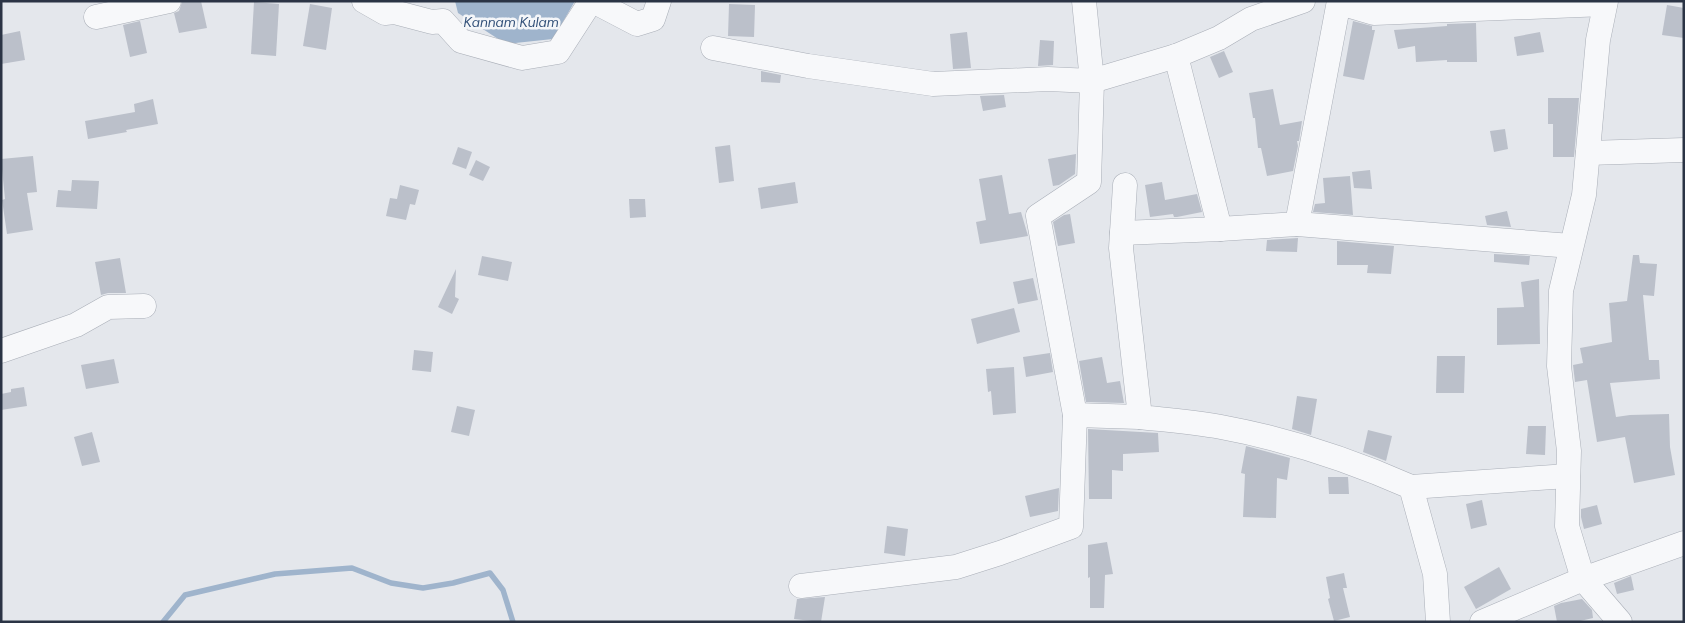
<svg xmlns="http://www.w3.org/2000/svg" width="1685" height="623" font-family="Figtree,sans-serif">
	<rect width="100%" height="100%" fill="#e4e7ec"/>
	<!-- water -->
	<path fill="#9fb4cc" d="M 455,1 L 575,1 L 553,39 L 506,44 L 458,13 Z"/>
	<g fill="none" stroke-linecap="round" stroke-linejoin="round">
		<!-- stream -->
		<path stroke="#9fb4cc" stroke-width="5.5" d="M 163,622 L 185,595 L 275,574 L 352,568 L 391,583 L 423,588 L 453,583 L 490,573 L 503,590 L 513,622"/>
	</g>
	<!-- building -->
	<g fill="#bbc0ca">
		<path d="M 201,1 L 207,28 L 179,33 L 174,13 L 179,11 L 182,2 Z"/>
		<path d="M 254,2 L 279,4 L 276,56 L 251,54 Z"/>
		<path d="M 310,4 L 332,8 L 326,50 L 303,46 Z"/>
		<path d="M 729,4 L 755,5 L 754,37 L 728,36 Z"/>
		<path d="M 1667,5 L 1684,8 L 1684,38 L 1662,35 Z"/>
		<path d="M 140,21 L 147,53 L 130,57 L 123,25 Z"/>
		<path d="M 1353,21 L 1372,26 L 1372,30 L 1375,30 L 1364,80 L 1343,76 Z"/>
		<path d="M 1476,23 L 1477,62 L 1447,62 L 1447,60 L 1416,62 L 1415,46 L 1398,49 L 1394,30 L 1447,26 L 1447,24 Z"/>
		<path d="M 20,31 L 25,60 L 1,64 L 1,35 Z"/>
		<path d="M 967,32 L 971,68 L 953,69 L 950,34 Z"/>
		<path d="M 1540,32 L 1544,52 L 1517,56 L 1514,37 Z"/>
		<path d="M 1040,40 L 1054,41 L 1053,65 L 1038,66 Z"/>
		<path d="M 1224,51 L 1233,72 L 1219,78 L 1210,57 Z"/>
		<path d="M 761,71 L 781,75 L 780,83 L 761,82 Z"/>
		<path d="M 1273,89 L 1280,125 L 1302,121 L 1299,141 L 1297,141 L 1298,146 L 1293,171 L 1267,176 L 1261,148 L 1258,148 L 1255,118 L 1253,118 L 1249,93 Z"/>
		<path d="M 1004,95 L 1006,107 L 983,111 L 980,96 Z"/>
		<path d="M 1548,98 L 1579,98 L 1574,157 L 1553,157 L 1553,124 L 1548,124 Z"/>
		<path d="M 153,99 L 158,124 L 126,130 L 127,132 L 88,139 L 85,121 L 135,112 L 134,104 Z"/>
		<path d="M 1505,129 L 1508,149 L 1494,152 L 1490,131 Z"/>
		<path d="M 730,145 L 734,181 L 719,183 L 715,147 Z"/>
		<path d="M 458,147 L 472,152 L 466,169 L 452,164 Z"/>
		<path d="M 1076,154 L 1075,174 L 1059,185 L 1053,186 L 1048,159 Z"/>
		<path d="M 33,156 L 37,192 L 27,193 L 33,230 L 7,234 L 2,200 L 5,199 L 1,159 Z"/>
		<path d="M 476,160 L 490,167 L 483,181 L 469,175 Z"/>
		<path d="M 1370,170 L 1372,189 L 1354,188 L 1352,172 Z"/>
		<path d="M 1002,175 L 1009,214 L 1021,212 L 1028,236 L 980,244 L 976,222 L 986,220 L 979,179 Z"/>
		<path d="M 1350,176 L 1353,215 L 1313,212 L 1315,204 L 1325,203 L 1323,178 Z"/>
		<path d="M 72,180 L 99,181 L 97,209 L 56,207 L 58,190 L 71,191 Z"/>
		<path d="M 795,182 L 798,203 L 761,209 L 758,188 Z"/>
		<path d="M 1162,182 L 1165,200 L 1197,194 L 1202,212 L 1177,217 L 1174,217 L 1173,214 L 1150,217 L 1145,185 Z"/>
		<path d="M 400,185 L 419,190 L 415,205 L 410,204 L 406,220 L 386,216 L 390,198 L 397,199 Z"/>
		<path d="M 629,199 L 645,199 L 646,217 L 630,218 Z"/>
		<path d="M 1507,211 L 1511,227 L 1487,225 L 1485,216 Z"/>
		<path d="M 1070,214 L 1075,243 L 1058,246 L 1053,222 L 1064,215 Z"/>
		<path d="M 1298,238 L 1297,252 L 1266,251 L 1267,240 Z"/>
		<path d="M 1337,241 L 1394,246 L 1391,274 L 1367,273 L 1368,265 L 1337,265 Z"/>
		<path d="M 1494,254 L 1530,256 L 1529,265 L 1494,262 Z"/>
		<path d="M 1633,255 L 1639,255 L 1640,263 L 1657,264 L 1654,296 L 1643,295 L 1649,360 L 1659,360 L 1660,379 L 1610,383 L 1616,417 L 1630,415 L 1669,414 L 1670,447 L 1675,475 L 1634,483 L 1625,437 L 1597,442 L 1587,380 L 1575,382 L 1573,365 L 1583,363 L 1580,348 L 1612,342 L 1609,303 L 1627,301 Z"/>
		<path d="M 482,256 L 512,262 L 508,281 L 478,275 Z"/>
		<path d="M 120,258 L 126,293 L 108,293 L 101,295 L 95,262 Z"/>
		<path d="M 456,269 L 455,297 L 459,299 L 452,314 L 438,307 Z"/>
		<path d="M 1033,278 L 1038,300 L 1018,304 L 1013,282 Z"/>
		<path d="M 1539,279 L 1540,344 L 1497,345 L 1497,308 L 1524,307 L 1521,282 Z"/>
		<path d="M 1014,308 L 1020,332 L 977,344 L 971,319 Z"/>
		<path d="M 414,350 L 433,352 L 431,372 L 412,370 Z"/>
		<path d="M 1050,353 L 1053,372 L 1026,377 L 1023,357 Z"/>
		<path d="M 1437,356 L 1465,356 L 1464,393 L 1436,393 Z"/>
		<path d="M 1102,357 L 1107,383 L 1120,381 L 1124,403 L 1086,402 L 1079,361 Z"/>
		<path d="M 114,359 L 119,383 L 86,389 L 81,365 Z"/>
		<path d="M 1014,367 L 1016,413 L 993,415 L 991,391 L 988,392 L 986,369 Z"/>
		<path d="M 24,387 L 27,406 L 1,410 L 1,394 L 11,392 L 11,389 Z"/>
		<path d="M 1297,396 L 1317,399 L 1311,435 L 1292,429 Z"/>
		<path d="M 457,406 L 475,410 L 469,436 L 451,432 Z"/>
		<path d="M 1528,426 L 1546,426 L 1545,455 L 1526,454 Z"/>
		<path d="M 1088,429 L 1158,433 L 1159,452 L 1123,454 L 1123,471 L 1112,470 L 1112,499 L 1089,499 Z"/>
		<path d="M 1368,430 L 1392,436 L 1386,461 L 1363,452 Z"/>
		<path d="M 92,432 L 100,462 L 82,466 L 74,437 Z"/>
		<path d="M 1246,446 L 1290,458 L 1287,480 L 1277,478 L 1276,518 L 1243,517 L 1245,474 L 1241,473 Z"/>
		<path d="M 1328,477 L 1348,477 L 1349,494 L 1329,494 Z"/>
		<path d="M 1059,488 L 1058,511 L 1030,517 L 1025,496 Z"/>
		<path d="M 1482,500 L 1487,525 L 1471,529 L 1466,504 Z"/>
		<path d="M 1597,505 L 1602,524 L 1584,529 L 1581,517 L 1581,509 Z"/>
		<path d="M 887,526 L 908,529 L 905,556 L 884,553 Z"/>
		<path d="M 1107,542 L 1113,574 L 1105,575 L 1104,608 L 1090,608 L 1090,577 L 1088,578 L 1088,545 Z"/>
		<path d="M 1499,567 L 1511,589 L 1476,609 L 1464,587 Z"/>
		<path d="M 1344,573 L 1347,588 L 1343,588 L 1350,617 L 1334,621 L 1328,599 L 1330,598 L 1326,577 Z"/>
		<path d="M 1631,576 L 1634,590 L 1617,594 L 1614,583 Z"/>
		<path d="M 825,597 L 821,622 L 794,619 L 797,599 Z"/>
		<path d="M 1582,599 L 1592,610 L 1593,618 L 1576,622 L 1557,622 L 1554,606 L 1561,603 Z"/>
	</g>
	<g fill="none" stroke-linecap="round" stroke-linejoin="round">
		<defs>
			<g id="minor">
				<path d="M 364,1 L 385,13 L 394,12 L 432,22 L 443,21 L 461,41 L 522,58 L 558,52 L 591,1"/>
				<path d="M 593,1 L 637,24 L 653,19 L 659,1"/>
				<path d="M 1340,1 L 1340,3 L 1374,13 L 1605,4"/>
				<path d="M 1606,1 L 1598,40 L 1584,195 L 1561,291 L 1559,366 L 1569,451 L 1567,526 L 1583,579 L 1620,622"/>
				<path d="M 96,17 L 169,1"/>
				<path d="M 713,48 L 808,66 L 933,84 L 1048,79 L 1092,81 L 1176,56 L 1219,38 L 1251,19 L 1303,1"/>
				<path d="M 1176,56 L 1220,229 L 1297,224 L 1339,1"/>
				<path d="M 1588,153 L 1684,150"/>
				<path d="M 1125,185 L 1121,248 L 1140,417 C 1167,420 1194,422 1221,427 C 1286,439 1350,460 1411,487 L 1435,574 L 1438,622"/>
				<path d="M 1297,224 L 1571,246"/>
				<path d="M 1122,233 L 1220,229"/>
				<path d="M 1,351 L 76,325 L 108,307 L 144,306"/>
				<path d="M 1075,415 L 1140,417"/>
				<path d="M 1411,487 L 1568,476"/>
				<path d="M 801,586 L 956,567 L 1000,553 L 1071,527 L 1075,415 L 1038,216 L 1089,182 L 1092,81 L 1084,1"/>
				<path d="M 1482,622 L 1583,579 L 1684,543"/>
			</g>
		</defs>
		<!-- minor casing -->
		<use href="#minor" stroke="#a9aeb7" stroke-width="25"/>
		<!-- minor -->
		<use href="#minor" stroke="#f7f8fa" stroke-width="24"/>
	</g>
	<g text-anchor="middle" stroke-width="5" stroke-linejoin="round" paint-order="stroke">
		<!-- water labels -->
		<g font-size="14" font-style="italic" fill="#34527a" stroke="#f4f6f9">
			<text x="511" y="27">Kannam Kulam</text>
		</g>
	</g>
	<!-- border -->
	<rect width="1685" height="623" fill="none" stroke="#2b3445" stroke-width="5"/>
</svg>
